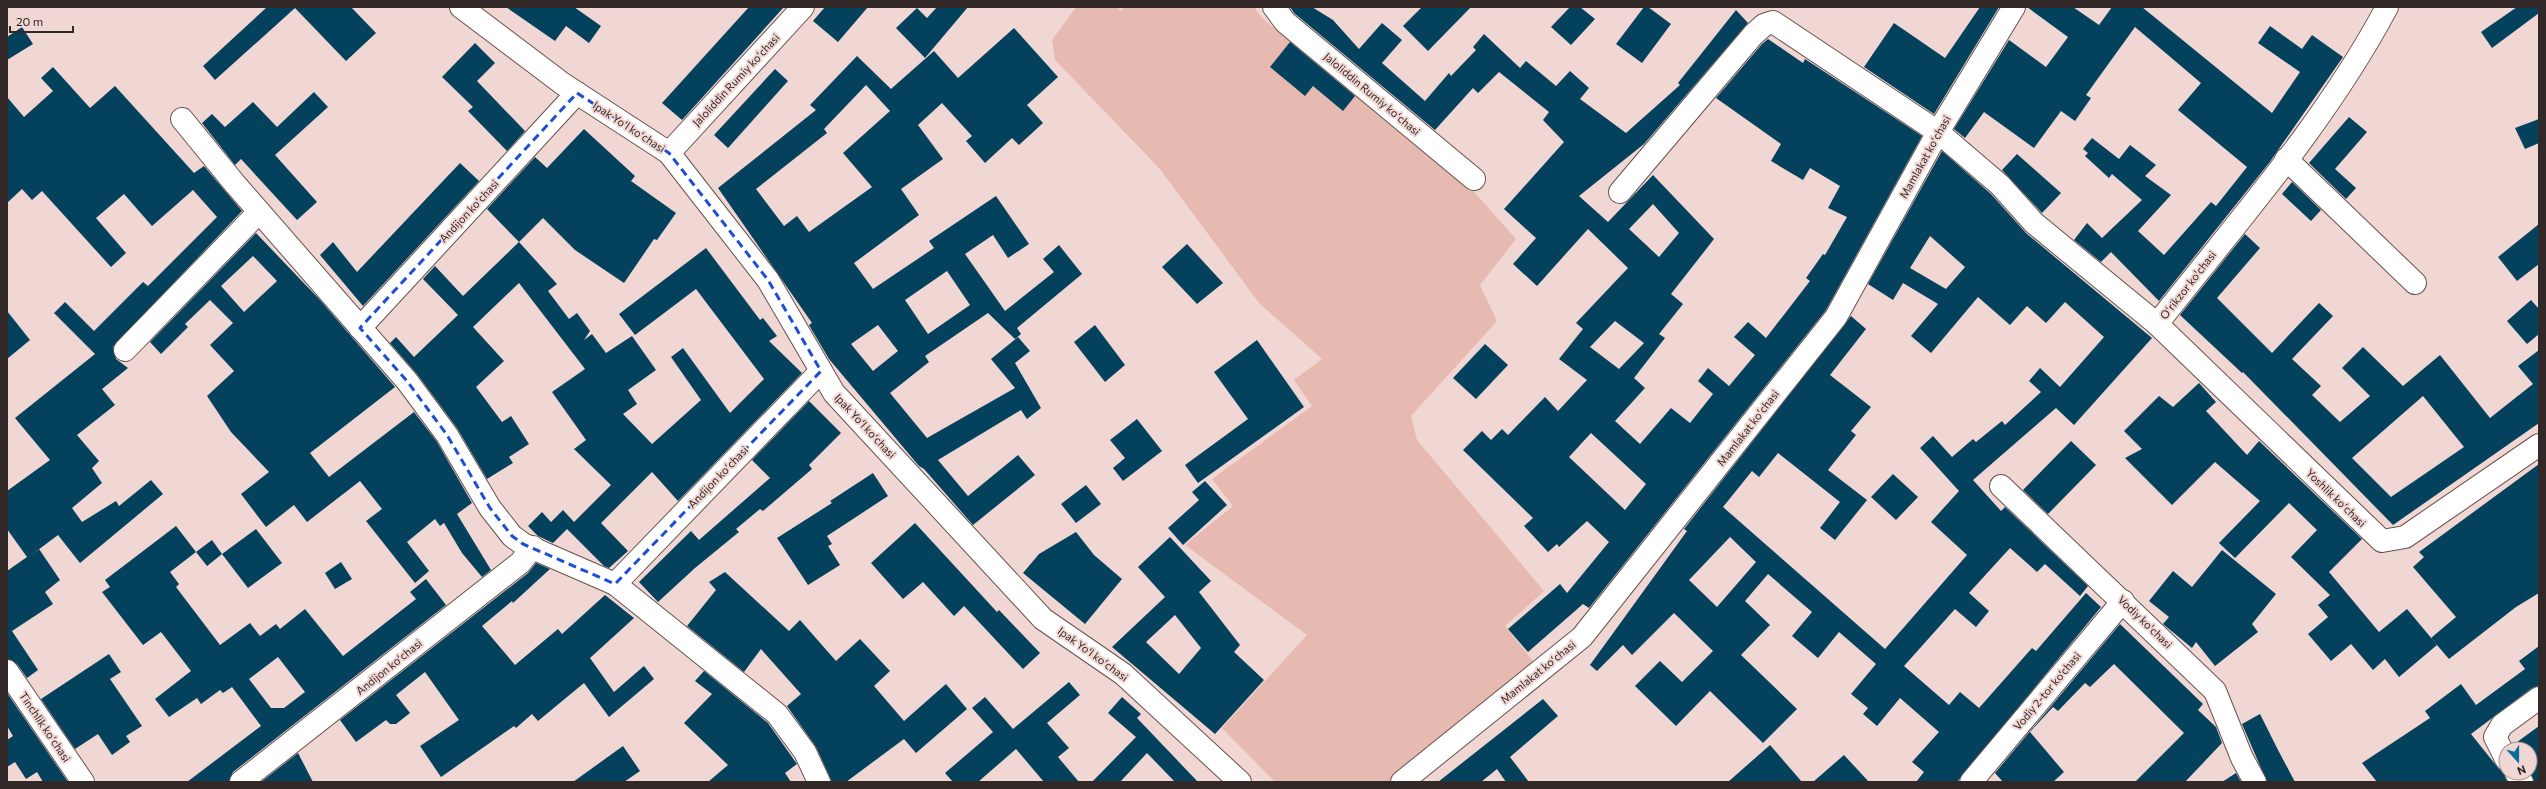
<svg xmlns="http://www.w3.org/2000/svg" width="2546" height="789" font-family="Commissioner,sans-serif">
	<rect width="100%" height="100%" fill="#f1d7d3"/>
	<!-- green -->
	<path fill="#e6b9b1" d="M 1076,7 L 1117,7 L 1121,11 L 1125,7 L 1254,7 L 1262,18 L 1359,98 L 1452,167 L 1516,239 L 1480,285 L 1497,321 L 1411,416 L 1417,440 L 1544,591 L 1505,626 L 1537,666 L 1395,782 L 1275,782 L 1222,728 L 1307,635 L 1185,545 L 1233,506 L 1212,479 L 1312,406 L 1294,380 L 1322,359 L 1259,303 L 1160,169 L 1055,60 L 1052,40 Z"/>
	<!-- building -->
	<g fill="#04415c" fill-rule="evenodd">
		<path d="M 267,7 L 351,7 L 376,33 L 346,61 L 295,8 L 215,80 L 203,66 Z"/>
		<path d="M 506,7 L 574,7 L 601,26 L 589,43 L 566,26 L 555,41 Z"/>
		<path d="M 749,7 L 784,7 L 682,120 L 662,103 Z"/>
		<path d="M 825,7 L 868,7 L 838,42 L 813,21 Z"/>
		<path d="M 937,7 L 968,7 L 925,58 L 896,28 L 917,8 L 927,18 Z"/>
		<path d="M 1290,7 L 1312,7 L 1333,20 L 1359,49 L 1382,23 L 1402,40 L 1382,63 L 1425,101 L 1449,73 L 1451,76 L 1476,50 L 1473,47 L 1484,34 L 1520,68 L 1526,61 L 1556,86 L 1570,71 L 1589,88 L 1580,99 L 1626,133 L 1680,85 L 1678,83 L 1736,10 L 1748,23 L 1644,144 L 1579,196 L 1608,222 L 1653,175 L 1714,239 L 1671,294 L 1683,304 L 1659,334 L 1665,338 L 1634,378 L 1645,388 L 1615,421 L 1640,444 L 1671,408 L 1690,423 L 1713,394 L 1698,381 L 1708,368 L 1729,386 L 1755,355 L 1734,337 L 1748,322 L 1766,338 L 1810,281 L 1806,278 L 1823,254 L 1825,255 L 1847,217 L 1828,208 L 1840,186 L 1810,168 L 1803,180 L 1771,161 L 1781,144 L 1716,98 L 1762,44 L 1768,39 L 1803,63 L 1805,59 L 1922,136 L 1826,310 L 1589,608 L 1583,604 L 1528,652 L 1508,629 L 1560,584 L 1567,593 L 1609,542 L 1587,521 L 1559,547 L 1557,544 L 1548,552 L 1524,526 L 1533,518 L 1463,450 L 1482,431 L 1491,440 L 1502,429 L 1508,435 L 1545,397 L 1558,411 L 1587,380 L 1559,359 L 1583,329 L 1576,323 L 1628,268 L 1588,229 L 1537,286 L 1513,264 L 1536,238 L 1504,209 L 1564,142 L 1543,120 L 1549,112 L 1499,72 L 1478,93 L 1473,88 L 1435,130 L 1294,13 ZM 1653,204 L 1679,233 L 1659,257 L 1629,229 ZM 1615,321 L 1644,343 L 1619,369 L 1590,347 ZM 1591,433 L 1646,484 L 1625,510 L 1569,457 Z"/>
		<path d="M 1422,7 L 1471,7 L 1428,51 L 1403,26 Z"/>
		<path d="M 1570,7 L 1580,7 L 1595,19 L 1571,45 L 1551,27 Z"/>
		<path d="M 1644,7 L 1648,7 L 1671,24 L 1642,63 L 1616,44 Z"/>
		<path d="M 1980,7 L 1999,7 L 1934,114 L 1864,67 L 1894,23 L 1945,58 Z"/>
		<path d="M 2027,7 L 2073,7 L 2099,25 L 2112,7 L 2142,7 L 2272,113 L 2300,72 L 2258,43 L 2270,26 L 2302,49 L 2312,35 L 2343,57 L 2269,163 L 2159,301 L 2111,252 L 2101,262 L 2074,240 L 2087,223 L 2102,238 L 2142,200 L 2112,174 L 2109,178 L 2085,156 L 2088,153 L 2083,149 L 2092,138 L 2119,159 L 2130,145 L 2156,165 L 2145,176 L 2171,195 L 2138,231 L 2164,255 L 2211,202 L 2216,206 L 2247,167 L 2178,110 L 2201,83 L 2135,27 L 2086,95 L 2091,98 L 2075,121 L 2061,111 L 2034,148 L 1984,112 L 1965,138 L 1954,129 L 2009,40 L 2046,67 L 2068,37 Z"/>
		<path d="M 2517,7 L 2539,7 L 2539,13 L 2492,48 L 2481,32 Z"/>
		<path d="M 22,27 L 33,44 L 7,60 L 7,37 Z"/>
		<path d="M 1014,28 L 1058,77 L 1027,105 L 1043,123 L 1019,145 L 1012,138 L 985,163 L 966,141 L 972,136 L 942,103 L 918,125 L 943,159 L 901,189 L 919,215 L 854,263 L 873,289 L 934,248 L 929,241 L 996,196 L 1029,244 L 1008,258 L 993,235 L 965,254 L 1005,311 L 1054,272 L 1043,259 L 1059,245 L 1082,274 L 1017,328 L 1021,334 L 1015,339 L 988,313 L 925,356 L 929,362 L 890,393 L 927,438 L 1015,388 L 991,359 L 1018,337 L 1030,351 L 1015,363 L 1041,408 L 1027,419 L 1021,410 L 938,460 L 968,496 L 1018,455 L 1035,475 L 973,525 L 924,469 L 919,466 L 829,359 L 809,325 L 812,323 L 718,188 L 816,110 L 810,105 L 857,56 L 891,89 L 934,51 L 958,78 ZM 866,85 L 890,111 L 843,153 L 872,187 L 809,232 L 797,216 L 784,226 L 756,189 L 827,133 L 824,129 ZM 947,271 L 970,305 L 928,334 L 905,300 ZM 878,325 L 898,351 L 873,371 L 851,344 Z"/>
		<path d="M 1290,42 L 1355,96 L 1343,111 L 1313,86 L 1305,96 L 1270,67 Z"/>
		<path d="M 475,43 L 495,63 L 477,81 L 525,131 L 507,151 L 468,111 L 473,107 L 442,77 Z"/>
		<path d="M 53,67 L 90,108 L 115,86 L 194,173 L 204,166 L 242,211 L 113,347 L 116,359 L 128,368 L 102,389 L 115,405 L 77,435 L 99,461 L 92,468 L 102,483 L 72,508 L 82,522 L 116,501 L 119,506 L 151,480 L 163,494 L 80,563 L 58,535 L 30,556 L 39,549 L 60,580 L 45,592 L 53,604 L 12,631 L 38,670 L 27,678 L 17,664 L 7,659 L 7,571 L 27,557 L 7,529 L 7,491 L 50,460 L 15,418 L 95,354 L 54,313 L 65,302 L 94,331 L 143,282 L 148,286 L 217,217 L 193,190 L 152,226 L 124,194 L 96,218 L 126,253 L 111,267 L 42,191 L 32,200 L 22,189 L 7,203 L 7,97 L 24,117 L 53,91 L 41,78 Z"/>
		<path d="M 775,69 L 788,81 L 728,148 L 714,135 Z"/>
		<path d="M 314,92 L 328,107 L 275,155 L 317,202 L 297,220 L 241,159 L 235,165 L 202,123 L 212,114 L 225,127 L 253,102 L 277,127 Z"/>
		<path d="M 2349,117 L 2367,132 L 2335,169 L 2356,188 L 2346,199 L 2309,163 Z"/>
		<path d="M 2539,119 L 2539,143 L 2525,149 L 2515,128 Z"/>
		<path d="M 584,129 L 635,176 L 631,181 L 676,213 L 657,240 L 654,239 L 624,283 L 575,250 L 543,218 L 519,242 L 487,209 L 535,157 L 547,168 Z"/>
		<path d="M 1942,151 L 1991,194 L 2026,233 L 2152,338 L 2074,425 L 2056,408 L 1973,480 L 2001,511 L 2005,507 L 2088,586 L 2080,596 L 2045,564 L 2037,572 L 2010,548 L 1969,593 L 1989,611 L 1976,627 L 1955,609 L 1904,666 L 1949,705 L 1960,692 L 1979,708 L 2032,648 L 2036,651 L 2086,593 L 2101,607 L 1957,782 L 1916,782 L 1924,772 L 1912,762 L 1939,732 L 1900,698 L 1877,726 L 1863,714 L 1868,708 L 1851,694 L 1876,664 L 1839,632 L 1818,658 L 1792,636 L 1812,612 L 1768,574 L 1745,601 L 1770,625 L 1741,655 L 1797,709 L 1763,743 L 1710,691 L 1676,726 L 1635,686 L 1660,661 L 1682,682 L 1713,651 L 1674,613 L 1632,655 L 1623,645 L 1597,671 L 1590,665 L 1687,531 L 1684,529 L 1851,316 L 1866,329 L 1830,375 L 1871,407 L 1851,431 L 1856,435 L 1828,470 L 1867,500 L 1835,540 L 1820,528 L 1840,502 L 1778,453 L 1759,477 L 1752,471 L 1723,507 L 1885,649 L 1967,555 L 1931,522 L 1959,491 L 1920,448 L 1933,436 L 1952,457 L 1973,439 L 1976,442 L 2002,421 L 2005,425 L 2041,392 L 2029,381 L 2040,368 L 2060,387 L 2104,337 L 2065,302 L 2046,323 L 2027,306 L 2010,325 L 1978,297 L 1931,353 L 1911,336 L 1938,304 L 1903,283 L 1893,300 L 1868,284 ZM 1930,236 L 1965,267 L 1946,289 L 1910,268 ZM 1730,537 L 1756,562 L 1717,607 L 1689,580 Z"/>
		<path d="M 2017,154 L 2061,193 L 2042,213 L 2002,170 Z"/>
		<path d="M 460,163 L 479,181 L 363,306 L 320,255 L 333,242 L 357,272 Z"/>
		<path d="M 2292,182 L 2321,210 L 2311,221 L 2282,194 Z"/>
		<path d="M 2539,224 L 2539,264 L 2517,281 L 2498,257 Z"/>
		<path d="M 256,233 L 320,300 L 395,387 L 310,453 L 329,477 L 414,412 L 437,442 L 472,503 L 457,514 L 491,570 L 482,577 L 462,553 L 444,523 L 440,526 L 435,519 L 407,542 L 429,571 L 415,583 L 366,521 L 382,509 L 360,481 L 307,522 L 294,505 L 266,527 L 241,494 L 269,472 L 231,432 L 207,396 L 234,371 L 210,345 L 233,323 L 210,300 L 185,324 L 188,327 L 161,354 L 150,342 ZM 253,256 L 277,281 L 244,312 L 221,286 Z"/>
		<path d="M 2245,234 L 2260,248 L 2217,298 L 2272,353 L 2319,303 L 2333,316 L 2292,359 L 2321,386 L 2312,395 L 2340,422 L 2370,396 L 2342,368 L 2363,347 L 2403,386 L 2440,355 L 2490,418 L 2533,384 L 2518,366 L 2539,350 L 2539,423 L 2393,525 L 2243,372 L 2242,373 L 2180,315 ZM 2423,396 L 2464,447 L 2391,497 L 2352,458 Z"/>
		<path d="M 519,242 L 557,284 L 548,291 L 569,319 L 577,313 L 590,331 L 584,340 L 592,334 L 606,353 L 632,336 L 656,370 L 628,390 L 637,404 L 623,414 L 652,444 L 701,400 L 671,357 L 683,348 L 730,413 L 764,379 L 696,289 L 635,335 L 619,314 L 706,248 L 760,320 L 763,318 L 777,336 L 769,341 L 802,373 L 678,501 L 652,472 L 601,523 L 628,551 L 609,568 L 604,566 L 567,529 L 553,543 L 538,536 L 528,526 L 542,512 L 551,522 L 563,510 L 574,522 L 611,485 L 574,449 L 586,440 L 552,392 L 585,369 L 519,283 L 473,327 L 504,361 L 476,387 L 502,422 L 511,416 L 529,444 L 509,457 L 513,463 L 487,479 L 457,428 L 417,374 L 390,343 L 396,337 L 414,357 L 458,315 L 423,279 L 435,266 L 463,296 Z"/>
		<path d="M 1187,244 L 1223,283 L 1197,304 L 1162,267 Z"/>
		<path d="M 2531,300 L 2539,309 L 2539,334 L 2527,344 L 2507,321 Z"/>
		<path d="M 7,311 L 30,340 L 7,359 Z"/>
		<path d="M 1095,325 L 1125,365 L 1105,382 L 1074,342 Z"/>
		<path d="M 1257,340 L 1304,407 L 1198,483 L 1185,465 L 1248,419 L 1214,372 Z"/>
		<path d="M 1485,344 L 1508,365 L 1476,399 L 1453,378 Z"/>
		<path d="M 2199,383 L 2216,402 L 2206,411 L 2247,455 L 2259,441 L 2362,539 L 2329,572 L 2379,632 L 2407,609 L 2437,645 L 2399,677 L 2385,659 L 2373,670 L 2351,644 L 2331,661 L 2308,634 L 2328,617 L 2318,605 L 2330,595 L 2291,557 L 2317,530 L 2289,503 L 2235,558 L 2219,543 L 2260,501 L 2215,462 L 2172,505 L 2125,458 L 2142,449 L 2124,431 L 2159,396 L 2173,407 Z"/>
		<path d="M 809,401 L 841,433 L 809,465 L 812,469 L 763,511 L 760,509 L 736,529 L 739,532 L 695,568 L 658,602 L 639,582 L 691,531 L 699,540 L 770,478 L 752,460 Z"/>
		<path d="M 1137,419 L 1162,451 L 1123,481 L 1113,468 L 1125,458 L 1110,440 Z"/>
		<path d="M 2071,441 L 2096,465 L 2048,514 L 2023,490 Z"/>
		<path d="M 2539,464 L 2539,593 L 2516,607 L 2449,659 L 2431,638 L 2456,617 L 2413,567 L 2424,557 L 2419,552 Z"/>
		<path d="M 873,473 L 888,496 L 827,536 L 832,544 L 828,546 L 840,565 L 808,585 L 777,538 L 832,503 L 830,501 Z"/>
		<path d="M 1893,474 L 1918,497 L 1896,520 L 1871,497 Z"/>
		<path d="M 1205,481 L 1227,505 L 1183,545 L 1168,528 L 1199,500 L 1192,492 Z"/>
		<path d="M 1086,485 L 1101,504 L 1076,523 L 1061,504 Z"/>
		<path d="M 915,523 L 997,612 L 999,610 L 1040,653 L 1023,669 L 964,606 L 954,616 L 923,582 L 903,599 L 871,563 Z"/>
		<path d="M 176,526 L 196,552 L 170,572 L 179,584 L 176,587 L 220,645 L 250,623 L 260,636 L 276,624 L 280,629 L 305,609 L 343,656 L 416,599 L 410,592 L 426,579 L 446,605 L 233,772 L 229,782 L 187,782 L 261,726 L 232,687 L 223,693 L 220,690 L 201,704 L 197,698 L 169,717 L 155,699 L 191,671 L 161,632 L 143,645 L 102,592 L 110,587 L 105,580 ZM 278,657 L 305,692 L 284,708 L 271,708 L 249,679 Z"/>
		<path d="M 256,529 L 282,563 L 248,588 L 222,554 L 207,566 L 196,552 L 212,540 L 222,554 Z"/>
		<path d="M 1076,532 L 1094,555 L 1122,579 L 1085,624 L 1023,573 L 1039,554 Z"/>
		<path d="M 1170,537 L 1211,581 L 1199,592 L 1240,645 L 1234,652 L 1264,680 L 1215,734 L 1112,647 L 1165,597 L 1138,567 ZM 1175,615 L 1201,648 L 1179,674 L 1146,642 Z"/>
		<path d="M 2222,550 L 2276,594 L 2252,624 L 2258,632 L 2215,666 L 2196,642 L 2192,648 L 2163,624 L 2169,617 L 2149,601 L 2173,571 L 2192,587 Z"/>
		<path d="M 341,562 L 352,579 L 335,589 L 325,573 Z"/>
		<path d="M 536,563 L 550,569 L 513,603 L 512,601 L 482,626 L 515,665 L 558,629 L 562,634 L 605,595 L 634,618 L 590,658 L 614,692 L 644,666 L 654,679 L 609,717 L 584,683 L 538,721 L 532,714 L 516,728 L 514,726 L 441,777 L 420,746 L 459,720 L 425,672 L 396,695 L 410,713 L 396,724 L 390,724 L 386,720 L 356,742 L 340,720 L 528,573 Z"/>
		<path d="M 725,572 L 789,631 L 800,620 L 836,661 L 860,639 L 890,671 L 874,686 L 904,721 L 946,684 L 967,709 L 916,753 L 904,739 L 846,782 L 832,782 L 816,747 L 787,706 L 801,694 L 761,649 L 744,672 L 687,626 L 716,590 L 709,582 Z"/>
		<path d="M 2120,624 L 2203,704 L 2198,710 L 2216,727 L 2222,743 L 2185,782 L 2135,782 L 2184,733 L 2114,664 L 2090,687 L 2085,683 L 2058,711 L 2053,707 L 2030,732 L 2064,772 L 2053,782 L 2003,782 L 1995,773 Z"/>
		<path d="M 2539,646 L 2539,686 L 2532,688 L 2471,734 L 2499,769 L 2504,771 L 2507,782 L 2377,782 L 2362,763 L 2430,718 L 2425,711 L 2461,684 L 2476,705 L 2525,669 L 2519,661 Z"/>
		<path d="M 109,654 L 121,672 L 110,679 L 142,726 L 126,736 L 130,742 L 112,755 L 98,734 L 75,749 L 41,699 Z"/>
		<path d="M 704,671 L 768,723 L 797,764 L 785,773 L 791,782 L 708,782 L 728,765 L 684,723 L 712,694 L 695,681 Z"/>
		<path d="M 1069,682 L 1080,695 L 1047,723 L 1069,748 L 1058,757 L 1079,782 L 1044,782 L 1016,749 L 978,782 L 953,782 L 945,773 L 993,732 L 972,708 L 985,697 L 1013,729 Z"/>
		<path d="M 7,693 L 68,782 L 43,782 L 37,772 L 26,779 L 15,762 L 7,767 L 7,740 L 13,736 L 7,726 Z"/>
		<path d="M 1122,697 L 1141,714 L 1137,718 L 1198,782 L 1175,782 L 1147,753 L 1120,782 L 1092,782 L 1136,737 L 1108,713 Z"/>
		<path d="M 1543,699 L 1558,716 L 1510,757 L 1529,782 L 1506,782 L 1497,769 L 1481,782 L 1438,782 Z"/>
		<path d="M 2260,714 L 2278,750 L 2295,782 L 2267,782 L 2242,724 Z"/>
		<path d="M 2539,726 L 2539,782 L 2534,782 L 2530,771 L 2530,749 L 2515,749 L 2513,745 Z"/>
		<path d="M 1770,745 L 1802,782 L 1728,782 Z"/>
		<path d="M 623,746 L 640,771 L 624,782 L 573,782 Z"/>
		<path d="M 298,753 L 313,782 L 261,782 Z"/>
		<path d="M 1844,755 L 1869,782 L 1813,782 Z"/>
		<path d="M 2236,773 L 2241,782 L 2222,782 Z"/>
	</g>
	<g fill="none" stroke-linecap="round" stroke-linejoin="round">
		<defs>
			<g id="street">
				<path d="M 1274,7 L 1285,22 L 1474,179"/>
				<path d="M 182,119 L 235,184 L 407,381 L 447,435 L 490,508 L 512,536 L 523,544 L 615,584 L 777,714 L 805,752 L 819,782"/>
				<path d="M 669,153 L 803,7"/>
				<path d="M 2286,159 L 2415,283"/>
				<path d="M 1620,192 L 1753,35 L 1764,25 L 1773,22 L 1938,132 L 2000,185 L 2034,223 L 2157,324 L 2382,541 L 2405,537 L 2539,445"/>
				<path d="M 2157,324 C 2237,222 2326,122 2387,7"/>
				<path d="M 360,328 L 577,93"/>
				<path d="M 125,350 L 259,212"/>
				<path d="M 2001,486 L 2215,691 L 2242,758 L 2255,782"/>
				<path d="M 615,584 L 821,371"/>
				<path d="M 7,671 L 83,782"/>
				<path d="M 2506,759 L 2495,737 L 2502,725 L 2539,698"/>
				<path d="M 2516,773 L 2522,782"/>
				<path d="M 241,782 L 520,563 L 533,547"/>
				<path d="M 1402,782 L 1582,637 L 1836,317 L 1938,132 L 2014,7"/>
				<path d="M 1971,782 L 2123,601"/>
			</g>
			<path id="secondary" d="M 461,7 L 563,84 L 669,153 L 768,280 L 834,393 L 1043,619 L 1123,674 L 1240,782"/>
		</defs>
		<!-- street casing -->
		<use href="#street" stroke="#67524e" stroke-width="24"/>
		<!-- secondary casing -->
		<use href="#secondary" stroke="#67524e" stroke-width="24"/>
		<!-- street -->
		<use href="#street" stroke="#fff" stroke-width="22"/>
		<!-- secondary -->
		<use href="#secondary" stroke="#fff" stroke-width="22"/>
	</g>
	<!-- marked area -->
	<path fill="none" stroke="#1d4ed8" stroke-width="3" stroke-dasharray="8 5" stroke-linejoin="round" d="M 577,93 L 669,153 L 768,280 L 821,371 L 615,584 L 523,544 L 512,536 L 490,508 L 447,435 L 407,381 L 360,328 Z"/>
	<g text-anchor="middle" stroke-width="4" stroke-linejoin="round" paint-order="stroke">
		<!-- street labels -->
		<g font-size="11" fill="#322827" stroke="#f1d7d3">
			<text transform="translate(736 80) rotate(-47)" y="4">Jaloliddin Rumiy koʻchasi</text>
			<text transform="translate(1372 94) rotate(40)" y="4">Jaloliddin Rumiy koʻchasi</text>
			<text transform="translate(629 127) rotate(33)" y="4">Ipak Yoʻl koʻchasi</text>
			<text transform="translate(1925 157) rotate(-61)" y="4">Mamlakat koʻchasi</text>
			<text transform="translate(469 211) rotate(-47)" y="4">Andijon koʻchasi</text>
			<text transform="translate(2188 285) rotate(-52)" y="4">Oʻrikzor ko'chasi</text>
			<text transform="translate(865 426) rotate(47)" y="4">Ipak Yoʻl koʻchasi</text>
			<text transform="translate(1748 428) rotate(-52)" y="4">Mamlakat koʻchasi</text>
			<text transform="translate(718 477) rotate(-46)" y="4">Andijon koʻchasi</text>
			<text transform="translate(2336 498) rotate(44)" y="4">Yoshlik koʻchasi</text>
			<text transform="translate(2145 622) rotate(44)" y="4">Vodiy ko'chasi</text>
			<text transform="translate(1093 654) rotate(36)" y="4">Ipak Yoʻl koʻchasi</text>
			<text transform="translate(389 667) rotate(-39)" y="4">Andijon koʻchasi</text>
			<text transform="translate(1538 672) rotate(-39)" y="4">Mamlakat koʻchasi</text>
			<text transform="translate(2047 691) rotate(-50)" y="4">Vodiy 2-tor ko‘chasi</text>
			<text transform="translate(45 727) rotate(56)" y="4">Tinchlik koʻchasi</text>
		</g>
	</g>
	<!-- border -->
	<rect width="2546" height="789" fill="none" stroke="#322827" stroke-width="16"/>
	<!-- north arrow -->
	<g transform="translate(2518 761) rotate(159)"><circle r="19" fill="#f1d7d3" stroke="#a5918e"/>
	<path d="M0-3L7 15L0 10L-7 15Z" fill="#076f9c"/>
	<text y="-6" font-size="11" font-weight="bold" text-anchor="middle" fill="#322827">N</text>
	</g>
	<!-- scale -->
	<path d="M10 26v6h63v-6" fill="none" stroke="#322827" stroke-width="2"/>
	<text x="16" y="26" font-size="12" fill="#322827" stroke="#f1d7d3" stroke-width="3" paint-order="stroke">20 m</text>
</svg>
